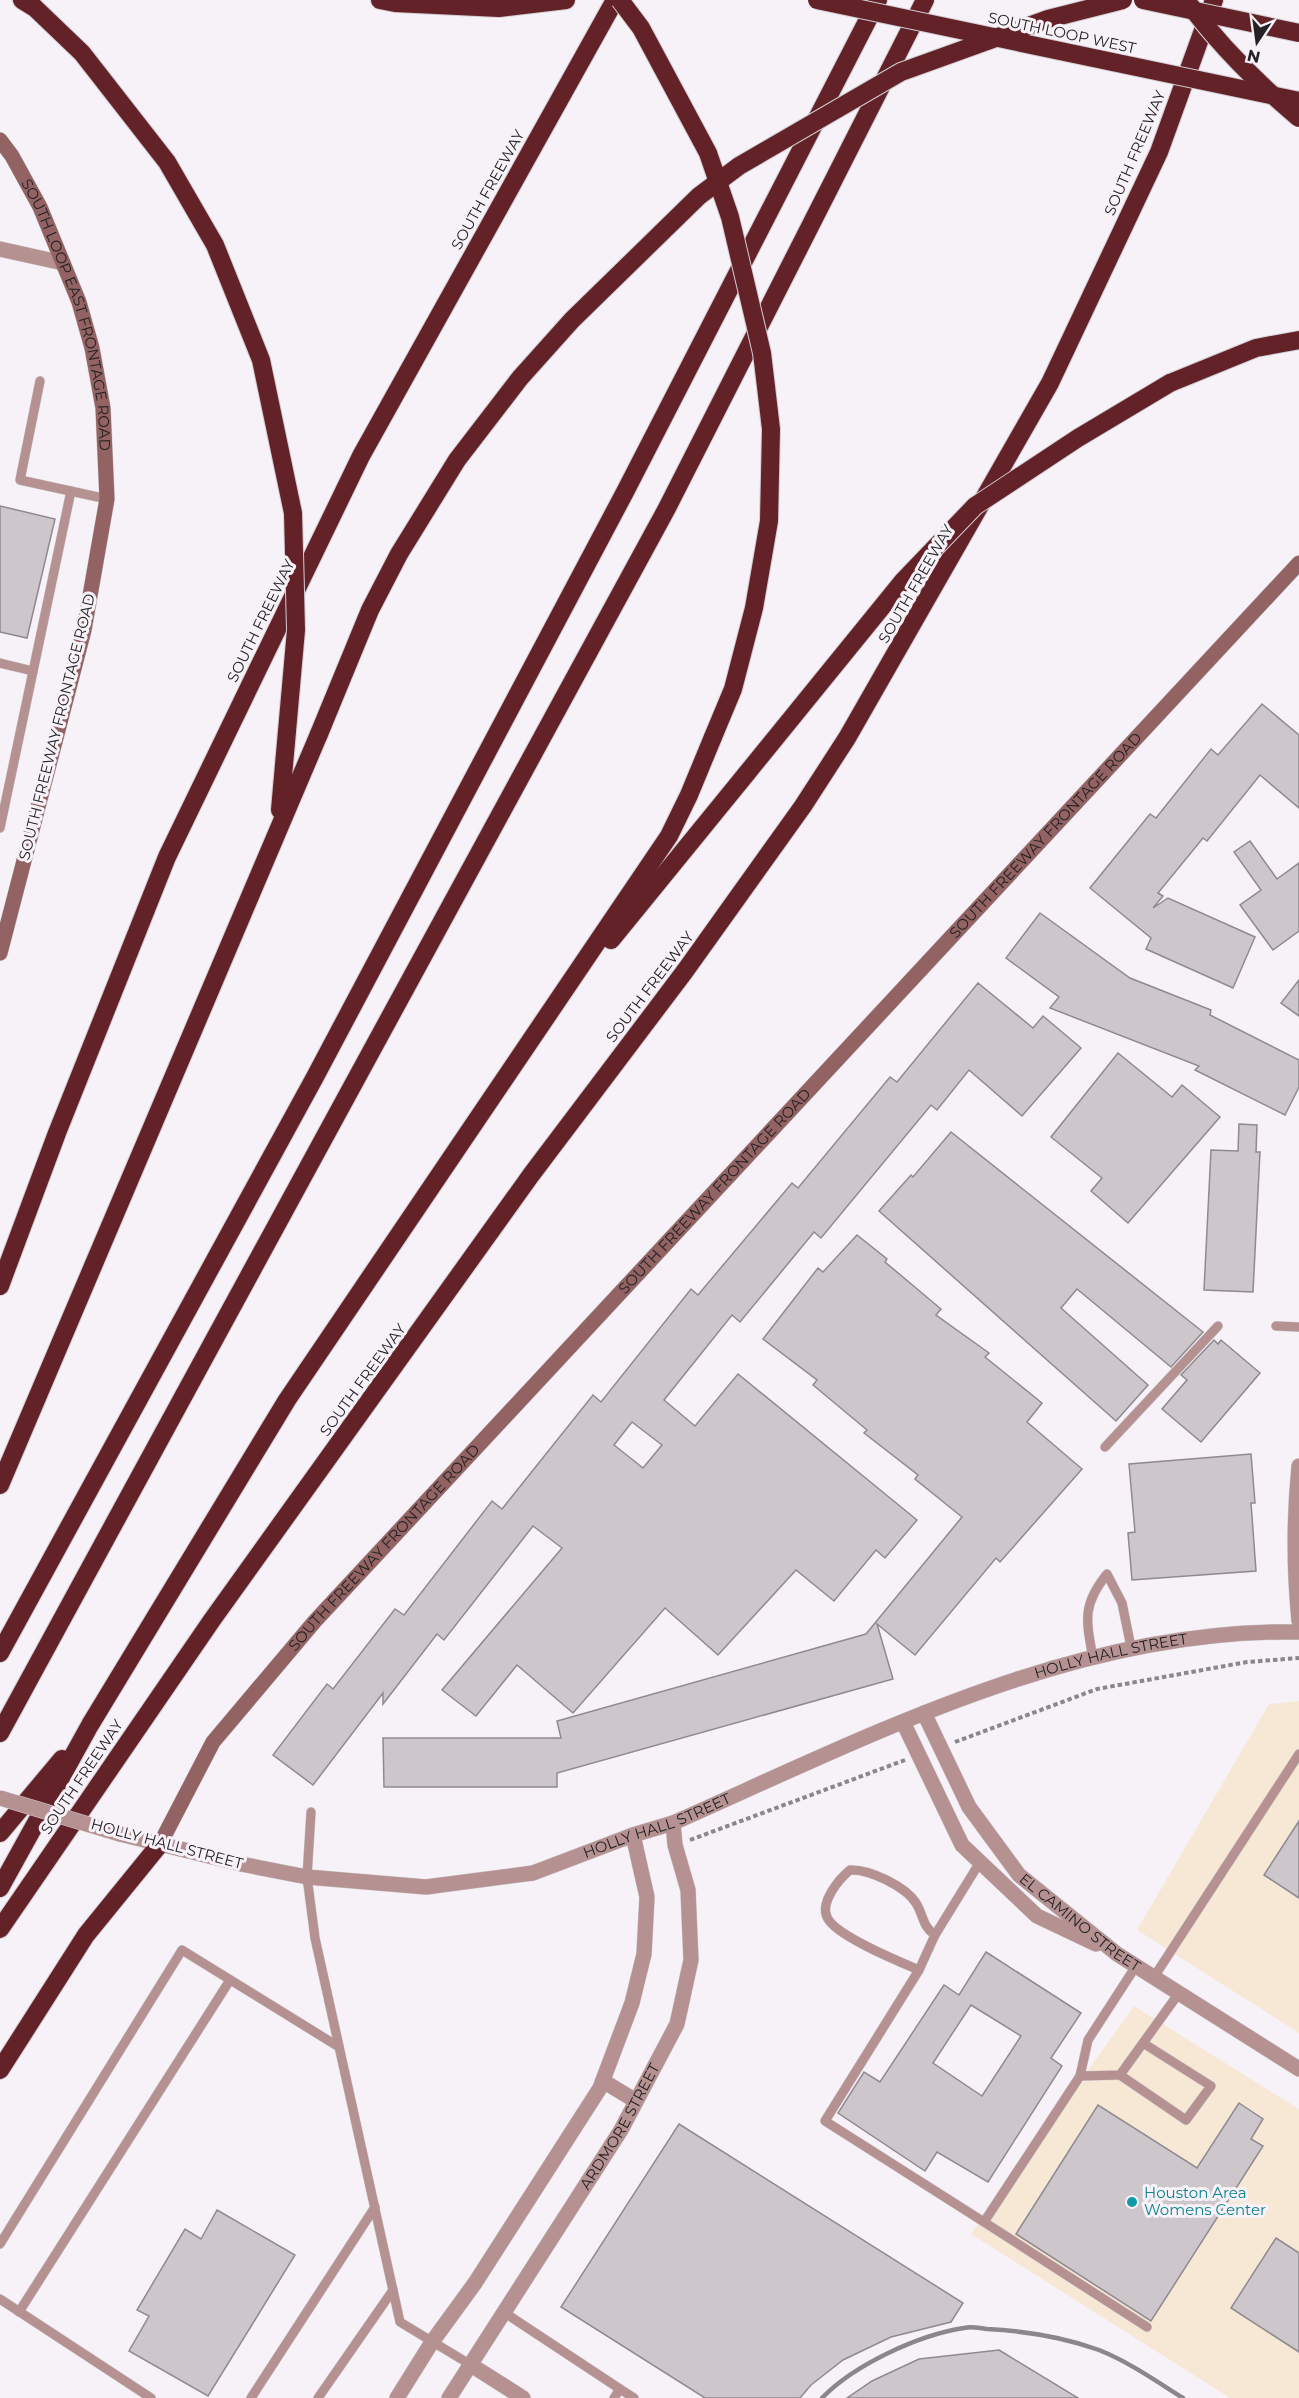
<svg xmlns="http://www.w3.org/2000/svg" width="1299" height="2398" font-family="Montserrat,sans-serif">
	<rect width="100%" height="100%" fill="#f7f2f8"/>
	<!-- commercial -->
	<g fill="#f6e8d4">
		<path d="M 1299,1701 L 1299,2033 L 1137,1930 L 1269,1704 Z"/>
		<path d="M 1134,2006 L 1299,2109 L 1299,2398 L 1230,2398 L 971,2234 Z"/>
	</g>
	<!-- building -->
	<g fill="#cdc7cc" stroke="#8f8a8f" stroke-width="1.5" fill-rule="evenodd">
		<path d="M 0,506 L 55,519 L 27,638 L 0,632 Z"/>
		<path d="M 1262,704 L 1299,735 L 1299,808 L 1260,775 L 1207,841 L 1203,838 L 1158,893 L 1163,896 L 1153,908 L 1168,898 L 1255,937 L 1233,988 L 1146,949 L 1151,938 L 1090,888 L 1150,814 L 1156,818 L 1211,749 L 1218,755 Z"/>
		<path d="M 1250,841 L 1277,879 L 1299,863 L 1299,931 L 1273,950 L 1240,905 L 1261,890 L 1234,852 Z"/>
		<path d="M 1040,913 L 1130,978 L 1211,1010 L 1210,1015 L 1299,1060 L 1299,1087 L 1285,1115 L 1195,1070 L 1199,1066 L 1050,1008 L 1059,997 L 1006,958 Z"/>
		<path d="M 1299,980 L 1299,1016 L 1281,1003 Z"/>
		<path d="M 978,983 L 1033,1028 L 1043,1016 L 1081,1048 L 1022,1116 L 969,1070 L 937,1110 L 931,1105 L 821,1238 L 814,1232 L 740,1322 L 732,1315 L 664,1400 L 695,1426 L 738,1374 L 917,1520 L 885,1558 L 876,1550 L 834,1601 L 796,1570 L 718,1655 L 665,1608 L 573,1713 L 517,1665 L 476,1716 L 442,1690 L 562,1548 L 533,1526 L 444,1640 L 437,1634 L 383,1704 L 383,1693 L 313,1785 L 273,1755 L 327,1684 L 333,1689 L 395,1609 L 404,1615 L 492,1501 L 502,1509 L 593,1395 L 601,1402 L 691,1289 L 698,1295 L 792,1183 L 798,1188 L 890,1077 L 897,1082 ZM 632,1422 L 662,1445 L 643,1468 L 614,1445 Z"/>
		<path d="M 1118,1053 L 1172,1097 L 1182,1085 L 1220,1117 L 1128,1223 L 1091,1191 L 1102,1178 L 1051,1137 Z"/>
		<path d="M 1239,1124 L 1257,1125 L 1256,1152 L 1260,1152 L 1253,1292 L 1204,1290 L 1211,1150 L 1238,1151 Z"/>
		<path d="M 951,1132 L 1203,1332 L 1171,1367 L 1077,1289 L 1061,1308 L 1148,1385 L 1116,1421 L 879,1211 L 911,1175 L 913,1177 Z"/>
		<path d="M 857,1235 L 887,1259 L 885,1262 L 941,1309 L 936,1315 L 989,1353 L 985,1357 L 1042,1403 L 1027,1422 L 1082,1469 L 1000,1562 L 996,1558 L 915,1655 L 877,1624 L 893,1679 L 557,1773 L 557,1787 L 384,1787 L 383,1738 L 561,1738 L 557,1721 L 866,1634 L 962,1517 L 915,1479 L 918,1475 L 864,1433 L 867,1430 L 813,1385 L 817,1380 L 763,1339 L 818,1268 L 823,1272 Z"/>
		<path d="M 1214,1340 L 1218,1344 L 1221,1340 L 1260,1373 L 1201,1442 L 1162,1409 L 1187,1380 L 1181,1375 Z"/>
		<path d="M 1251,1454 L 1255,1503 L 1251,1503 L 1256,1571 L 1132,1580 L 1128,1533 L 1135,1532 L 1129,1464 Z"/>
		<path d="M 1299,1821 L 1299,1898 L 1264,1875 Z"/>
		<path d="M 986,1952 L 1081,2013 L 1051,2058 L 1062,2066 L 988,2182 L 937,2152 L 925,2171 L 838,2113 L 864,2072 L 880,2082 L 944,1985 L 959,1995 ZM 971,2005 L 1021,2036 L 982,2096 L 933,2063 Z"/>
		<path d="M 1239,2103 L 1263,2119 L 1251,2139 L 1263,2146 L 1151,2321 L 1016,2234 L 1098,2105 L 1197,2168 Z"/>
		<path d="M 679,2124 L 963,2303 L 951,2322 L 891,2337 L 843,2360 L 811,2385 L 800,2398 L 705,2398 L 561,2307 Z"/>
		<path d="M 217,2210 L 295,2255 L 208,2396 L 129,2351 L 149,2316 L 137,2310 L 185,2229 L 201,2239 Z"/>
		<path d="M 1276,2238 L 1299,2253 L 1299,2352 L 1231,2308 Z"/>
		<path d="M 999,2350 L 1078,2398 L 847,2398 L 872,2381 L 919,2359 Z"/>
	</g>
	<g fill="none" stroke-linecap="round" stroke-linejoin="round">
		<defs>
			<g id="service">
				<path d="M 40,381 L 20,480 L 107,499"/>
				<path d="M 0,663 L 33,671"/>
				<path d="M 0,828 L 71,491"/>
				<path d="M 1276,1326 L 1299,1327"/>
				<path d="M 1105,1447 L 1218,1326"/>
				<path d="M 1093,1658 C 1086,1620 1082,1605 1107,1574 L 1122,1603 L 1131,1647"/>
				<path d="M 311,1812 L 307,1877 L 315,1938 L 400,2322 L 471,2365"/>
				<path d="M 980,1862 L 935,1935 L 919,1970 L 825,2121 L 984,2222 L 1080,2076 L 1120,2075 L 1179,1993"/>
				<path d="M 919,1970 C 900,1962 834,1935 827,1917 C 820,1902 839,1879 850,1870 C 870,1869 906,1887 916,1903 C 924,1916 922,1926 935,1935"/>
				<path d="M 1154,1977 L 1299,1754"/>
				<path d="M 1120,2075 L 1186,2120 L 1211,2086 L 1143,2043"/>
				<path d="M 1080,2076 L 1088,2040 L 1136,1966"/>
				<path d="M 984,2222 L 1147,2327"/>
				<path d="M 0,2244 L 182,1950 L 339,2047"/>
				<path d="M 0,2299 L 151,2398"/>
				<path d="M 19,2312 L 230,1980"/>
				<path d="M 505,2313 L 620,2389"/>
				<path d="M 251,2398 L 375,2207"/>
				<path d="M 318,2398 L 393,2290"/>
				<path d="M 614,2398 L 620,2389 L 634,2398"/>
			</g>
			<g id="minor">
				<path d="M 0,249 L 63,263"/>
				<path d="M 1299,1466 C 1294,1516 1294,1570 1299,1621"/>
				<path id="s1" d="M 924,1713 L 969,1807 L 1019,1875 L 1117,1954 L 1299,2069"/>
				<path d="M 903,1722 L 962,1845 L 1037,1916 L 1096,1944"/>
			</g>
			<g id="tertiary">
				<path id="s2" d="M 120,1834 L 241,1864 L 307,1877 L 426,1887 L 533,1873 L 633,1835 L 673,1823 C 872,1735 1076,1628 1299,1632"/>
				<path d="M 603,2081 L 636,2101"/>
				<path d="M 471,2365 L 523,2398"/>
				<path d="M 397,2398 L 432,2342 L 475,2283 L 600,2088 L 632,2003 L 644,1954 L 647,1897 L 633,1835"/>
				<path id="s3" d="M 449,2398 L 621,2130 L 677,2024 L 691,1960 L 688,1890 L 675,1845 L 673,1823"/>
			</g>
			<g id="secondary">
				<path id="s4" d="M 0,140 L 12,156 L 40,207 L 79,302 L 92,348 L 103,408 L 107,499 L 84,630 L 0,953"/>
				<path id="s5" d="M 160,1844 L 213,1742 L 315,1621 L 1299,563"/>
			</g>
			<g id="motorway">
				<path d="M 22,0 L 35,8"/>
				<path d="M 380,0 L 395,3 L 499,8 L 566,0"/>
				<path d="M 1170,383 L 1256,348 L 1299,340"/>
				<path d="M 280,810 L 287,731"/>
				<path d="M 611,940 L 747,773"/>
				<path d="M 0,1286 L 57,1133 L 167,857 L 361,456 L 615,0"/>
				<path d="M 0,1485 L 319,734"/>
				<path d="M 0,1653 L 315,1077 L 625,492 L 878,0"/>
				<path d="M 0,1733 L 666,510 L 925,0"/>
				<path d="M 0,1833 L 62,1759"/>
				<path d="M 0,1888 L 90,1725 L 287,1400 L 669,836 L 689,795 L 713,737"/>
				<path d="M 0,1929 L 212,1620 L 531,1175 L 685,971 L 803,806 L 847,738 L 1050,383 L 1159,152 L 1214,0"/>
				<path d="M 0,2070 L 86,1935 L 160,1844"/>
			</g>
		</defs>
		<!-- service casing -->
		<use href="#service" stroke="#d1cdd2" stroke-width="10"/>
		<!-- minor casing -->
		<use href="#minor" stroke="#d1cdd2" stroke-width="16"/>
		<!-- tertiary casing -->
		<use href="#tertiary" stroke="#d1cdd2" stroke-width="16"/>
		<!-- secondary casing -->
		<use href="#secondary" stroke="#d1cdd2" stroke-width="16"/>
		<!-- motorway casing -->
		<use href="#motorway" stroke="#d1cdd2" stroke-width="20"/>
		<!-- path -->
		<g stroke="#8a878b" stroke-width="4" stroke-dasharray="4.5 3" stroke-linecap="butt">
			<path d="M 955,1742 L 1097,1689 L 1247,1662 L 1299,1658"/>
			<path d="M 690,1840 L 905,1760"/>
		</g>
		<!-- service -->
		<use href="#service" stroke="#b59192" stroke-width="9"/>
		<!-- minor -->
		<use href="#minor" stroke="#b59192" stroke-width="15"/>
		<!-- tertiary -->
		<use href="#tertiary" stroke="#b59192" stroke-width="15"/>
		<!-- secondary -->
		<use href="#secondary" stroke="#936263" stroke-width="15"/>
		<!-- motorway -->
		<use href="#motorway" stroke="#632228" stroke-width="18"/>
		<!-- rail -->
		<path stroke="#8a878b" stroke-width="4.5" d="M 822,2398 C 854,2365 918,2335 964,2328 C 971,2326 979,2328 987,2329 C 1025,2331 1063,2337 1099,2350 C 1129,2362 1156,2381 1183,2398"/>
		<defs>
			<path id="tertiary-bridge" d="M 0,1798 L 120,1834"/>
			<g id="motorway-bridge">
				<path d="M 620,0 L 641,28 L 708,153 L 730,217 L 762,353 L 771,429 L 769,521 L 754,608 L 733,689 L 713,737"/>
				<path d="M 817,0 L 1299,101"/>
				<path d="M 1143,0 L 1299,33"/>
				<path d="M 1186,0 C 1218,44 1257,83 1299,118"/>
				<path d="M 35,8 L 82,53 L 167,162 L 215,245 L 261,360 L 293,513 L 296,630 L 287,731"/>
				<path d="M 319,734 L 370,610 L 399,554 L 457,460 L 520,378 L 572,320 L 699,196 L 739,166 L 901,72 L 1048,19 L 1123,0"/>
				<path d="M 747,773 L 903,581 L 975,506 L 1078,438 L 1170,383"/>
			</g>
		</defs>
		<!-- tertiary-bridge casing -->
		<use href="#tertiary-bridge" stroke="#d1cdd2" stroke-width="16" stroke-linecap="butt"/>
		<!-- motorway-bridge casing -->
		<use href="#motorway-bridge" stroke="#d1cdd2" stroke-width="20" stroke-linecap="butt"/>
		<!-- tertiary-bridge -->
		<use href="#tertiary-bridge" stroke="#b59192" stroke-width="15"/>
		<!-- motorway-bridge -->
		<use href="#motorway-bridge" stroke="#632228" stroke-width="18"/>
	</g>
	<!-- markers -->
	<circle fill="#0f9aa8" stroke="#f7f2f8" stroke-width="2" cx="1132" cy="2202" r="6"/>
	<g text-anchor="middle" stroke-width="6" stroke-linejoin="round" paint-order="stroke">
		<!-- street labels -->
		<g font-size="15" fill="#242224" stroke="#f7f2f8">
			<text transform="translate(1062 33) rotate(12)" y="5">SOUTH LOOP WEST</text>
			<text transform="translate(1135 153) rotate(-67)" y="5">SOUTH FREEWAY</text>
			<text transform="translate(488 190) rotate(-61)" y="5">SOUTH FREEWAY</text>
			<text dy="5" stroke="none"><textPath href="#s4" startOffset="190">SOUTH LOOP EAST FRONTAGE ROAD</textPath></text>
			<text transform="translate(916 584) rotate(-60)" y="5">SOUTH FREEWAY</text>
			<text transform="translate(261 621) rotate(-64)" y="5">SOUTH FREEWAY</text>
			<text transform="translate(57 727) rotate(-76)" y="5">SOUTH FREEWAY FRONTAGE ROAD</text>
			<text dy="5" stroke="none"><textPath href="#s5" startOffset="1346">SOUTH FREEWAY FRONTAGE ROAD</textPath></text>
			<text transform="translate(650 987) rotate(-53)" y="5">SOUTH FREEWAY</text>
			<text dy="5" stroke="none"><textPath href="#s5" startOffset="860">SOUTH FREEWAY FRONTAGE ROAD</textPath></text>
			<text transform="translate(363 1380) rotate(-54)" y="5">SOUTH FREEWAY</text>
			<text dy="5" stroke="none"><textPath href="#s5" startOffset="374">SOUTH FREEWAY FRONTAGE ROAD</textPath></text>
			<text dy="5" stroke="none"><textPath href="#s2" startOffset="1038">HOLLY HALL STREET</textPath></text>
			<text transform="translate(82 1777) rotate(-56)" y="5">SOUTH FREEWAY</text>
			<text dy="5" stroke="none"><textPath href="#s2" startOffset="552">HOLLY HALL STREET</textPath></text>
			<text transform="translate(167 1844) rotate(15)" y="5">HOLLY HALL STREET</text>
			<text dy="5" stroke="none"><textPath href="#s1" startOffset="266">EL CAMINO STREET</textPath></text>
			<text dy="5" stroke="none"><textPath href="#s3" startOffset="321">ARDMORE STREET</textPath></text>
		</g>
		<!-- culture labels -->
		<g font-size="15" fill="#0d838f" stroke="#f7f2f8" text-anchor="start">
			<text x="1144" y="2198">Houston Area<tspan x="1144" dy="17">Womens Center</tspan></text>
		</g>
	</g>
	<!-- north arrow -->
	<g transform="translate(1257 42) rotate(193)" stroke="#f7f2f8" stroke-width="4.5" paint-order="stroke">
	<path d="M0-4.5L10 22L0 15L-10 22Z" fill="#242224"/>
	<text y="-9" font-size="16" font-weight="bold" text-anchor="middle" fill="#242224">N</text>
	</g>
</svg>
